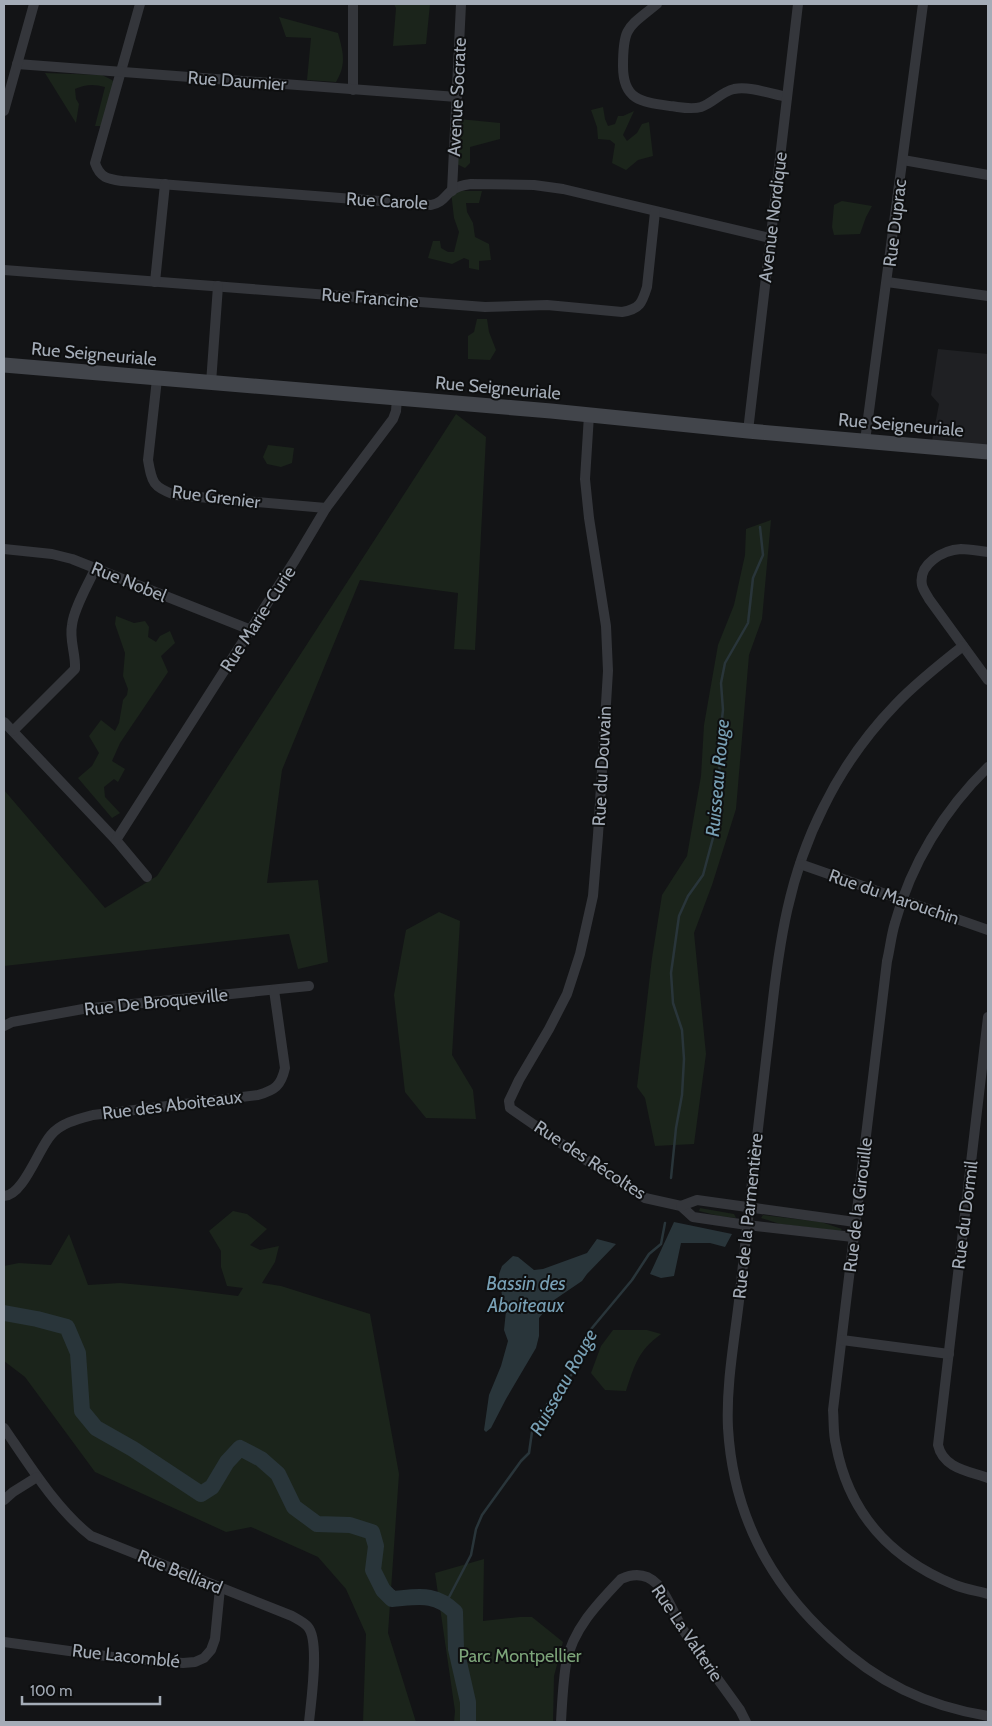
<svg xmlns="http://www.w3.org/2000/svg" width="992" height="1726" font-family="Cabin,sans-serif">
	<rect width="100%" height="100%" fill="#131416"/>
	<!-- built -->
	<path fill="#1f2023" d="M 938,349 L 988,354 L 988,450 L 931,446 L 939,404 L 931,395 Z"/>
	<!-- green -->
	<g fill="#1b241b">
		<path d="M 394,4 L 430,4 L 426,44 L 393,46 L 396,8 Z"/>
		<path d="M 279,17 L 338,33 C 343,52 347,64 336,82 L 307,80 L 311,38 L 286,37 Z"/>
		<path d="M 45,73 L 102,75 L 112,80 L 118,88 L 106,126 L 95,126 L 105,87 C 94,84 86,84 75,89 L 76,99 L 79,104 L 76,123 Z"/>
		<path d="M 603,107 L 605,119 L 608,126 L 615,124 L 618,116 L 623,116 L 634,111 L 623,135 L 627,141 L 637,133 L 642,124 L 649,122 L 653,156 L 638,160 L 626,170 L 612,163 L 615,144 L 610,140 L 598,139 L 597,127 L 591,110 Z"/>
		<path d="M 459,119 L 500,123 L 500,139 L 470,147 L 470,163 L 465,168 L 457,164 Z"/>
		<path d="M 451,191 L 482,191 L 479,203 L 466,203 L 467,212 L 473,223 L 475,237 L 489,244 L 491,260 L 479,261 L 479,270 L 469,268 L 469,260 L 464,258 L 452,264 L 428,258 L 433,241 L 440,241 L 441,248 L 448,252 L 454,252 L 459,232 L 454,218 Z"/>
		<path d="M 842,201 L 872,206 L 866,217 L 860,234 L 834,235 L 832,227 L 834,205 Z"/>
		<path d="M 477,319 L 487,319 L 489,332 L 496,350 L 490,360 L 468,359 L 468,336 L 474,332 Z"/>
		<path d="M 456,414 L 486,437 L 475,650 L 454,649 L 458,593 L 360,580 L 282,770 L 267,883 L 318,880 L 328,962 L 298,969 L 289,934 L 4,966 L 4,790 L 105,908 L 157,876 Z"/>
		<path d="M 268,445 L 294,448 L 292,463 L 281,467 L 267,464 L 263,457 Z"/>
		<path d="M 771,520 L 762,619 L 749,655 L 736,809 L 712,885 L 694,933 L 706,1054 L 694,1144 L 655,1146 L 645,1098 L 637,1087 L 652,958 L 662,895 L 687,856 L 701,776 L 704,725 L 718,645 L 734,605 L 745,555 L 746,529 Z"/>
		<path d="M 116,616 L 134,623 L 145,621 L 149,627 L 148,637 L 156,642 L 160,636 L 170,631 L 175,643 L 161,656 L 168,672 L 120,743 L 112,761 L 125,769 L 118,782 L 114,779 L 104,787 L 105,797 L 120,813 L 112,818 L 78,778 L 92,766 L 99,753 L 89,736 L 101,720 L 115,731 L 119,723 L 123,700 L 127,695 L 128,689 L 123,676 L 125,653 L 115,624 Z"/>
		<path d="M 439,912 L 460,921 L 452,1055 L 473,1090 L 476,1119 L 426,1118 L 405,1092 L 394,995 L 406,930 Z"/>
		<path d="M 700,1208 L 734,1214 L 736,1218 L 719,1216 L 699,1211 Z"/>
		<path d="M 233,1211 L 247,1214 L 267,1229 L 250,1245 L 260,1250 L 279,1246 L 275,1262 L 262,1283 L 281,1286 L 370,1314 L 399,1474 L 388,1633 L 416,1722 L 363,1722 L 366,1634 L 346,1589 L 318,1557 L 251,1527 L 226,1532 L 95,1472 L 25,1377 L 4,1361 L 4,1266 L 19,1263 L 51,1265 L 69,1234 L 88,1285 L 120,1283 L 174,1288 L 238,1296 L 243,1288 L 227,1286 L 221,1267 L 221,1251 L 209,1231 Z"/>
		<path d="M 763,1215 L 821,1222 L 842,1229 L 840,1231 L 780,1224 L 761,1218 Z"/>
		<path d="M 613,1330 L 647,1330 L 661,1334 C 638,1351 635,1364 626,1391 L 605,1390 L 591,1373 L 601,1346 Z"/>
		<path d="M 484,1559 L 483,1621 L 520,1617 L 532,1617 L 563,1642 L 554,1676 L 553,1722 L 454,1722 L 455,1711 L 435,1573 Z"/>
	</g>
	<!-- water -->
	<g fill="#29353a">
		<path d="M 674,1222 L 732,1234 L 725,1247 L 710,1243 L 681,1243 L 674,1276 L 661,1278 L 650,1274 Z"/>
		<path d="M 597,1239 L 616,1244 L 587,1274 L 582,1281 L 554,1300 L 539,1318 L 539,1336 L 536,1348 L 506,1399 L 491,1428 L 486,1432 L 484,1430 L 489,1395 L 501,1366 L 508,1341 L 504,1330 L 506,1311 L 503,1304 L 501,1288 L 499,1282 L 499,1274 L 502,1266 L 513,1256 L 518,1257 L 534,1270 L 543,1269 L 587,1253 Z"/>
	</g>
	<g fill="none" stroke-linecap="round" stroke-linejoin="round">
		<!-- stream -->
		<g stroke="#29353a" stroke-width="2.5">
			<path d="M 671,1178 L 676,1128 L 682,1095 L 684,1059 L 682,1030 L 673,1003 L 671,973 L 679,916 L 688,896 L 703,875 L 717,823 L 720,805 L 719,743 L 723,710 L 721,683 L 725,663 L 748,623 L 753,578 L 763,555 L 760,527"/>
			<path d="M 446,1603 L 471,1555 L 476,1529 L 482,1515 L 521,1461 L 529,1453 L 532,1432 L 548,1403 L 572,1374 L 587,1334 L 632,1280 L 649,1254 L 661,1244 L 665,1223"/>
		</g>
		<!-- river -->
		<path stroke="#29353a" stroke-width="16" d="M 4,1313 L 37,1319 L 67,1327 L 78,1353 L 82,1411 L 96,1428 L 133,1449 L 201,1494 L 212,1487 L 227,1462 L 240,1448 L 261,1459 L 278,1474 L 294,1507 L 317,1524 L 350,1525 L 372,1532 L 376,1546 L 373,1570 L 383,1590 L 392,1599 C 418,1597 435,1592 455,1612 L 456,1649 L 468,1702 L 468,1722"/>
		<!-- street -->
		<g stroke="#34363b" stroke-width="10">
			<path d="M 140,4 L 95,163 C 100,178 108,179 122,181 L 431,205 C 443,202 443,198 451,191 C 457,186 464,185 471,184 L 534,185 L 563,189 L 770,238"/>
			<path d="M 353,4 L 353,90"/>
			<path d="M 657,4 C 628,28 623,26 623,66 C 623,100 641,102 670,106 C 680,107 691,110 701,107 C 713,103 721,92 734,89 C 750,86 771,94 787,97"/>
			<path d="M 17,64 L 457,97"/>
			<path d="M 4,111 L 34,4"/>
			<path d="M 903,160 L 988,175"/>
			<path d="M 452,191 L 461,4"/>
			<path d="M 4,270 L 485,307 L 547,305 L 622,312 C 640,309 642,303 647,287 L 655,212"/>
			<path d="M 155,282 L 165,184"/>
			<path d="M 887,282 L 988,296"/>
			<path d="M 157,379 L 148,460 C 152,483 153,487 175,495 L 326,508"/>
			<path d="M 211,383 L 218,286"/>
			<path d="M 589,415 L 585,479 L 589,518 L 606,626 L 608,671 L 598,835 L 593,896 L 580,954 L 567,994 L 549,1029 L 519,1080 L 509,1101 L 510,1108 L 572,1151 L 645,1198 L 681,1206 L 693,1217 L 747,1225 L 853,1237"/>
			<path d="M 748,431 L 798,4"/>
			<path d="M 865,441 L 923,4"/>
			<path d="M 4,549 L 52,554 L 72,559 L 251,630"/>
			<path d="M 988,552 C 979,551 969,549 961,549 C 943,550 918,564 922,585 C 923,590 927,595 929,599 L 988,680"/>
			<path d="M 963,646 C 940,664 916,683 896,704 C 867,734 841,771 823,808 C 789,875 779,943 771,1017 C 766,1057 762,1097 757,1137 C 751,1192 745,1246 739,1301 C 734,1343 726,1386 728,1428 C 733,1512 769,1583 831,1639 C 877,1682 926,1706 988,1716"/>
			<path d="M 4,722 L 116,840 L 147,877"/>
			<path d="M 13,731 L 75,669 C 76,654 69,640 72,625 C 74,608 88,585 95,569"/>
			<path d="M 988,767 C 944,810 911,864 895,923 C 891,936 890,949 887,961 L 833,1410 C 834,1422 833,1434 836,1445 C 849,1514 891,1559 955,1585 C 965,1589 977,1591 988,1594"/>
			<path d="M 116,840 L 295,560 L 326,508 L 393,419 L 396,411 L 397,398"/>
			<path d="M 800,864 L 988,930"/>
			<path d="M 988,1017 L 938,1445 C 943,1468 968,1471 988,1478"/>
			<path d="M 4,1026 L 12,1022 L 83,1009 L 309,986"/>
			<path d="M 4,1196 C 23,1196 39,1148 51,1135 C 61,1123 78,1119 93,1115 L 258,1095 C 275,1090 281,1086 285,1068 L 274,990"/>
			<path d="M 681,1206 L 697,1200 L 855,1222"/>
			<path d="M 842,1340 L 949,1354"/>
			<path d="M 4,1428 C 28,1463 57,1510 91,1536 L 292,1616 C 297,1619 304,1622 308,1627 C 320,1641 311,1702 309,1722"/>
			<path d="M 4,1500 L 13,1492 L 37,1477"/>
			<path d="M 4,1642 L 120,1658 L 183,1663 L 195,1662 L 204,1658 L 211,1650 L 215,1639 L 220,1588"/>
			<path d="M 561,1722 C 562,1703 563,1683 566,1664 C 572,1630 598,1603 621,1579 C 634,1573 646,1573 657,1584 C 666,1592 675,1616 682,1628 C 700,1656 721,1683 740,1710 L 746,1722"/>
		</g>
		<!-- secondary -->
		<path stroke="#42454b" stroke-width="15" d="M 4,365 L 551,411 L 748,431 L 988,452"/>
	</g>
	<g text-anchor="middle" stroke-width="4" stroke-linejoin="round" paint-order="stroke">
		<!-- street labels -->
		<g font-size="18" fill="#a4acb7" stroke="#0e0f10">
			<text transform="translate(237 81) rotate(4)" y="6">Rue Daumier</text>
			<text transform="translate(457 97) rotate(-87)" y="6">Avenue Socrate</text>
			<text transform="translate(387 201) rotate(3)" y="6">Rue Carole</text>
			<text transform="translate(773 217) rotate(-83)" y="6">Avenue Nordique</text>
			<text transform="translate(895 223) rotate(-83)" y="6">Rue Duprac</text>
			<text transform="translate(370 298) rotate(4)" y="6">Rue Francine</text>
			<text transform="translate(94 354) rotate(5)" y="6">Rue Seigneuriale</text>
			<text transform="translate(498 388) rotate(5)" y="6">Rue Seigneuriale</text>
			<text transform="translate(901 425) rotate(5)" y="6">Rue Seigneuriale</text>
			<text transform="translate(216 497) rotate(7)" y="6">Rue Grenier</text>
			<text transform="translate(129 582) rotate(22)" y="6">Rue Nobel</text>
			<text transform="translate(258 619) rotate(-57)" y="6">Rue Marie-Curie</text>
			<text transform="translate(602 766) rotate(-87)" y="6">Rue du Douvain</text>
			<text transform="translate(894 897) rotate(19)" y="6">Rue du Marouchin</text>
			<text transform="translate(156 1002) rotate(-6)" y="6">Rue De Broqueville</text>
			<text transform="translate(172 1105) rotate(-7)" y="6">Rue des Aboiteaux</text>
			<text transform="translate(590 1160) rotate(33)" y="6">Rue des Récoltes</text>
			<text transform="translate(858 1205) rotate(-83)" y="6">Rue de la Girouille</text>
			<text transform="translate(965 1215) rotate(-83)" y="6">Rue du Dormil</text>
			<text transform="translate(748 1216) rotate(-84)" y="6">Rue de la Parmentière</text>
			<text transform="translate(180 1572) rotate(22)" y="6">Rue Belliard</text>
			<text transform="translate(687 1633) rotate(56)" y="6">Rue La Valterie</text>
			<text transform="translate(126 1656) rotate(6)" y="6">Rue Lacomblé</text>
		</g>
		<!-- park labels -->
		<g font-size="18" fill="#7ca479" stroke="#0e0f10">
			<text x="520" y="1662">Parc Montpellier</text>
		</g>
		<!-- water labels -->
		<g font-size="19" font-style="italic" fill="#78a0b5" stroke="#0e0f10">
			<text transform="translate(717 778) rotate(-85)" y="7">Ruisseau Rouge</text>
			<text x="526" y="1290">Bassin des<tspan x="526" dy="22">Aboiteaux</tspan></text>
			<text transform="translate(563 1382) rotate(-61)" y="7">Ruisseau Rouge</text>
		</g>
	</g>
	<!-- border -->
	<rect width="992" height="1726" fill="none" stroke="#a4acb7" stroke-width="10"/>
	<!-- scale -->
	<path d="M22 1696v8h138v-8" fill="none" stroke="#a4acb7" stroke-width="2.5"/>
	<text x="30" y="1696" font-size="15" fill="#a4acb7" stroke="#0e0f10" stroke-width="4" paint-order="stroke">100 m</text>
</svg>
